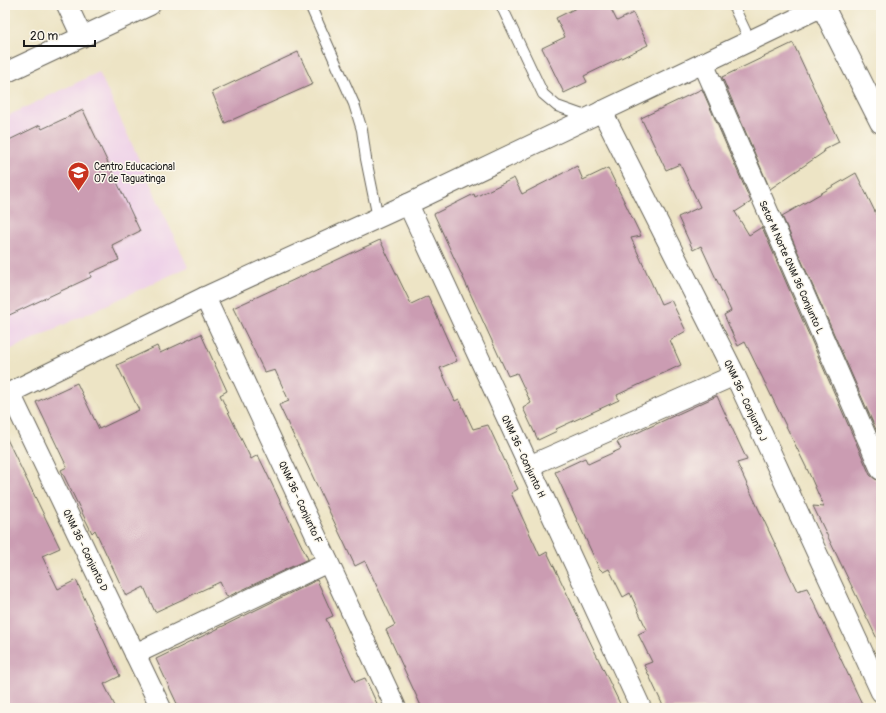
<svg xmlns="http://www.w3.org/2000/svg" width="886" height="713" font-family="Pangolin,sans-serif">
	<rect width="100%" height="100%" fill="#fbf7ec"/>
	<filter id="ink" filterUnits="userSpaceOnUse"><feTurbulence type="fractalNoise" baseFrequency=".025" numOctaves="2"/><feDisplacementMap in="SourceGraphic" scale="8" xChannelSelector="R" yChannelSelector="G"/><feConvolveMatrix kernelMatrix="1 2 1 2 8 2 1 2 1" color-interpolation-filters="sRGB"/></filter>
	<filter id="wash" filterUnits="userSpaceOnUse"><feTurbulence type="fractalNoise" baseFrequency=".012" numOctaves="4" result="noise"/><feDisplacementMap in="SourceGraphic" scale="16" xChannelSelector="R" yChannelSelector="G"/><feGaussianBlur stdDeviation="0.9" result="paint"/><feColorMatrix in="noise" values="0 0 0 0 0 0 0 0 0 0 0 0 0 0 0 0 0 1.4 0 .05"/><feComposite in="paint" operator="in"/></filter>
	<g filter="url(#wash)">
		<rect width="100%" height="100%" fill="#ede4c5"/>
		<!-- built -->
		<path fill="#eed0e8" d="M 99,72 L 188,267 L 5,352 L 5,117 Z"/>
		<g id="blocks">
			<!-- building -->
			<g fill="#cb9cb2">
				<path d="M 582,5 L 609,5 L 617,21 L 633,13 L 648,45 L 584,76 L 587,82 L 564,93 L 542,48 L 565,37 L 556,18 Z"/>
				<path d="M 793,43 L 839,142 L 823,150 L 824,152 L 770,189 L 722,77 Z"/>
				<path d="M 298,52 L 313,84 L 225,123 L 212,92 Z"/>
				<path d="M 702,89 L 751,202 L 735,212 L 749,235 L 762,227 L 870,475 L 875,479 L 881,481 L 881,647 L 813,506 L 824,507 L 808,471 L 745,342 L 738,346 L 724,315 L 731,311 L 701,246 L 693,250 L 678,217 L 700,207 L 680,164 L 666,170 L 641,118 Z"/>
				<path d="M 83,110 L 140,231 L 112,245 L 119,260 L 90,273 L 91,277 L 5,317 L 5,142 L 40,125 L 42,129 Z"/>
				<path d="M 577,166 L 583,180 L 608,168 L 641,236 L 631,238 L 661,304 L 671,300 L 686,331 L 670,340 L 681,365 L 617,395 L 619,400 L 556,429 L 557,431 L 538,440 L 523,408 L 531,403 L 517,373 L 508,376 L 434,214 L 474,194 L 475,197 L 514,178 L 522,194 Z"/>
				<path d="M 856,173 L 881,224 L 881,441 L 782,216 Z"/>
				<path d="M 380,240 L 411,304 L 428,296 L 457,361 L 440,368 L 455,401 L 459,399 L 473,429 L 488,425 L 518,489 L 511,493 L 540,556 L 547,552 L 622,708 L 422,708 L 386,630 L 395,625 L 365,561 L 355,566 L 279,405 L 289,401 L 275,370 L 265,373 L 233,308 Z"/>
				<path d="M 201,334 L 227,391 L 220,395 L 251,459 L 258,455 L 308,559 L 227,597 L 220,582 L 155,612 L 144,587 L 126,596 L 95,530 L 92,533 L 61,470 L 67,467 L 36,402 L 77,383 L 99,429 L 139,410 L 117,365 L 157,346 L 160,353 Z"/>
				<path d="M 717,396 L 747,460 L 737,463 L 797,591 L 807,588 L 864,708 L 664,708 L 659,697 L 644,665 L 652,662 L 638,634 L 647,630 L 630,593 L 623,597 L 609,569 L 603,572 L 599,568 L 555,472 L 585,458 L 588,464 L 621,449 L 617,442 Z"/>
				<path d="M 5,435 L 60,548 L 42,556 L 58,589 L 76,580 L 120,676 L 104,684 L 116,708 L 5,708 Z"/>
				<path d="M 317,580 L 333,616 L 326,619 L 355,682 L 365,678 L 379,708 L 179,708 L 156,659 Z"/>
			</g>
		</g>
	</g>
	<g filter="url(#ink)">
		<use href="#blocks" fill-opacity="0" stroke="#656257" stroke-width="1"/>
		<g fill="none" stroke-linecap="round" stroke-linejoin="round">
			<defs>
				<g id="lane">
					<path d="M 310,5 L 354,104 L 362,130 L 366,159 L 378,218"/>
					<path d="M 501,5 L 543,94 L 557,106 L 588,117"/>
					<path d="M 733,5 L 750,41"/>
				</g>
				<g id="street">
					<path d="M 67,5 L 82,37"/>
					<path d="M 703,63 L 881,470"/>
					<path d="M 5,73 L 150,5"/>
					<path d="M 602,111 L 735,375 L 881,692"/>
					<path d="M 408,204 L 641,708"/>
					<path d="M 205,297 L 396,708"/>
					<path d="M 10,393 L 161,708"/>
					<path d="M 5,395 L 205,297 L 408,204 L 823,6"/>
					<path d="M 529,466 L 735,375"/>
					<path d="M 135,654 L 328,562"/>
				</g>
				<path id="secondary" d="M 822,5 L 881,122"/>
			</defs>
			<!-- lane casing -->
			<use href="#lane" stroke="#656257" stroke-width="12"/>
			<!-- street casing -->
			<use href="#street" stroke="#656257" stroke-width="22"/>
			<!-- secondary casing -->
			<use href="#secondary" stroke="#656257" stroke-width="24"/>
			<!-- lane -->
			<use href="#lane" stroke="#fff" stroke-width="10"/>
			<!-- street -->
			<use href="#street" stroke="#fff" stroke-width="20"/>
			<!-- secondary -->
			<use href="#secondary" stroke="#fff" stroke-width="22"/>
		</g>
	</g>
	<!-- icons -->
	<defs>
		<symbol id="school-pin" viewBox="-11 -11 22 30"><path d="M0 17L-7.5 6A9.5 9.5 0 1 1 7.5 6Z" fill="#c8321e" stroke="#fbf7ec"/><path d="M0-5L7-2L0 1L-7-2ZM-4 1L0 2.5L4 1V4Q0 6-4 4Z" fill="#fff"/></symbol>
	</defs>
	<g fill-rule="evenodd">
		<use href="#school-pin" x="66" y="160" width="25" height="34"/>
	</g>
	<g text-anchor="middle" stroke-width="3" stroke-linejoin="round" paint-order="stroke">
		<!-- poi labels -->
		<g font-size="10" fill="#1c1c1c" stroke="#fbf7ec" text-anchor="start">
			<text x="94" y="170">Centro Educacional<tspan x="94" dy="12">07 de Taguatinga</tspan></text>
		</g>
		<!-- street labels -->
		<g font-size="10" fill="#1c1c1c" stroke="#fbf7ec">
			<text transform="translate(792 267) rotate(66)" y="4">Setor M Norte QNM 36 Conjunto L</text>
			<text transform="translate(746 400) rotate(65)" y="4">QNM 36 - Conjunto J</text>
			<text transform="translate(524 456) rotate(65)" y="4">QNM 36 - Conjunto H</text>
			<text transform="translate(301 502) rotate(65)" y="4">QNM 36 - Conjunto F</text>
			<text transform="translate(86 550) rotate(64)" y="4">QNM 36 - Conjunto D</text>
		</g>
	</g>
	<!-- margin -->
	<rect width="886" height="713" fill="none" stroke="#fbf7ec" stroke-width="20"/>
	<!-- scale -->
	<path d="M24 40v6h71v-6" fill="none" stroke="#1c1c1c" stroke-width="2"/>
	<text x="30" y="40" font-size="12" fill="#1c1c1c" stroke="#fbf7ec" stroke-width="3" paint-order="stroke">20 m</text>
</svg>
